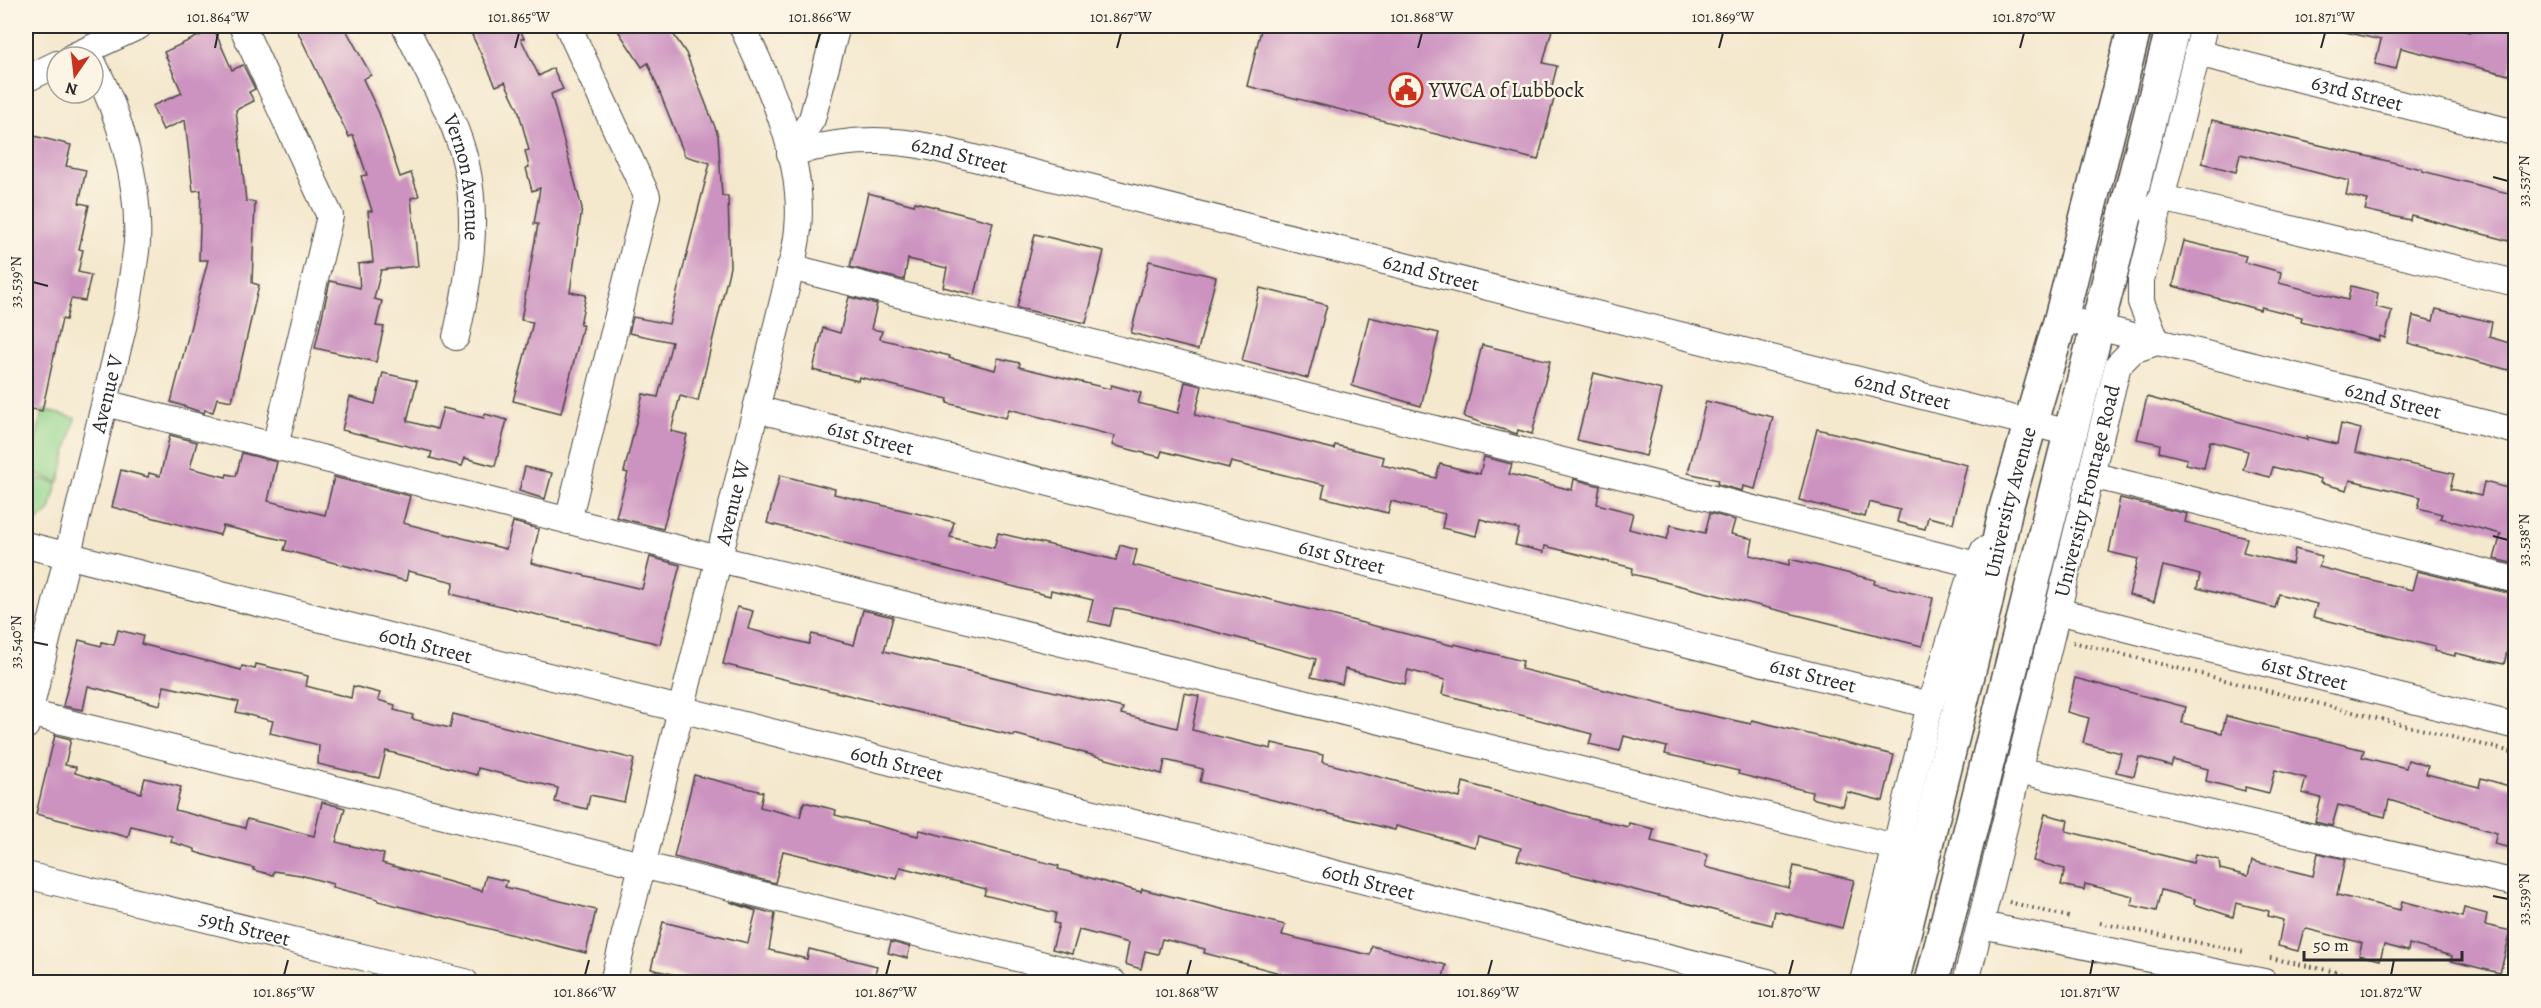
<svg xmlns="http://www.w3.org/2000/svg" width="2541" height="1008" font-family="Alegreya,serif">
	<rect width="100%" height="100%" fill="#fcf5e5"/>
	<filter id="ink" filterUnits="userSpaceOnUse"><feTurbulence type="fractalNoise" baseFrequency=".0167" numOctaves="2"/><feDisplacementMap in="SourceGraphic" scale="12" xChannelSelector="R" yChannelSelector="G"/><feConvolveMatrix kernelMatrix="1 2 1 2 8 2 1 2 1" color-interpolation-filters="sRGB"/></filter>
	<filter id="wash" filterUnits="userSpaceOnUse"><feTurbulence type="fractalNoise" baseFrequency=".008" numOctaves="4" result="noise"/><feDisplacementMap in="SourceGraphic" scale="24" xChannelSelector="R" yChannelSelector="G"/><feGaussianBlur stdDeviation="1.35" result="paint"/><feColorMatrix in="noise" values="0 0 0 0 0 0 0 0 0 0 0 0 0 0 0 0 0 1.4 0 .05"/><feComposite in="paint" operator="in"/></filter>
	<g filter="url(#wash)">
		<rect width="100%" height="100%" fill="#f4e8cd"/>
		<!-- built -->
		<path fill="#dfd5f5" d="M 26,568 L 37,587 L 26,634 Z"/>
		<!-- green -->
		<g fill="#95d68e" stroke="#60805c" stroke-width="1.5">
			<path d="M 43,410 L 75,418 L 59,482 L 28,472 Z"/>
			<path d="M 31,477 L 57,483 L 50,510 L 37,522 L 26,519 L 26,486 L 29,486 Z"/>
		</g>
		<g id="blocks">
			<!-- building -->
			<g fill="#cc92c0">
				<path d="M 295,26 L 344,26 L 371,75 L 363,79 L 379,113 L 400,177 L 411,173 L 419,196 L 411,198 L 418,266 L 381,270 L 374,299 L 382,301 L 376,326 L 384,327 L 376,362 L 315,348 L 330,281 L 360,288 L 358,264 L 373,262 L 368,211 L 372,211 L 361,176 L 367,175 L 353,135 L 349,137 Z"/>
				<path d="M 474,26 L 518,26 L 524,38 L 521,39 L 539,76 L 553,68 L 563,89 L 551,94 L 582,208 L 570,292 L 586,295 L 580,325 L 583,325 L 561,413 L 513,401 L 533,322 L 521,320 L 538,224 L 534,224 L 540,188 L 532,191 L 526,168 L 529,167 L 525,151 L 529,150 L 518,109 L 505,82 L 496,86 L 472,35 L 477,32 Z"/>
				<path d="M 615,26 L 668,26 L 686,53 L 718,135 L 722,196 L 728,196 L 730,267 L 698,401 L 680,396 L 671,431 L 687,435 L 663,529 L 616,517 L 628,473 L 624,472 L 643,394 L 658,397 L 672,342 L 629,333 L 633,317 L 669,324 L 710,163 L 685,156 L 648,63 L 642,67 Z"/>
				<path d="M 1262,26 L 1553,26 L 1543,63 L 1557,66 L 1550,94 L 1555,95 L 1538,160 L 1247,86 Z"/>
				<path d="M 2346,26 L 2443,26 L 2470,32 L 2472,26 L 2516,26 L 2516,47 L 2509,75 L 2401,48 L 2396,69 L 2375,64 L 2381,40 L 2345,32 Z"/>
				<path d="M 214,29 L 232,70 L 243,65 L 255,89 L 249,92 L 254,101 L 236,110 L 246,201 L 255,202 L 252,283 L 259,285 L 232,401 L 217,398 L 213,412 L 205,410 L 204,413 L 171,402 L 208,260 L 199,260 L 201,190 L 193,191 L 185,120 L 163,130 L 152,106 L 182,93 L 164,52 Z"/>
				<path d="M 2212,120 L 2422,169 L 2422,171 L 2516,195 L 2516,216 L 2509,241 L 2411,215 L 2410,220 L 2365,210 L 2368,200 L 2346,195 L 2349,181 L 2306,170 L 2240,154 L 2236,172 L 2202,163 Z"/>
				<path d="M 26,134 L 71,145 L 66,166 L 86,170 L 79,203 L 89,205 L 79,249 L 83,250 L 78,272 L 91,275 L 85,301 L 71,299 L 66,320 L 62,319 L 42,411 L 26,408 Z"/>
				<path d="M 868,193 L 914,205 L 915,202 L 993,222 L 975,295 L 943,287 L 947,268 L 908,259 L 904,280 L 850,267 Z"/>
				<path d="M 1035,234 L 1104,251 L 1086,323 L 1017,308 Z"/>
				<path d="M 2184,241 L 2246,256 L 2244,262 L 2281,272 L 2279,283 L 2348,300 L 2351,286 L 2378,293 L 2376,307 L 2392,311 L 2385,338 L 2380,336 L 2379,341 L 2301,321 L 2302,317 L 2261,307 L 2260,310 L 2173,286 Z"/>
				<path d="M 1149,261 L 1216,277 L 1198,350 L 1131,333 Z"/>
				<path d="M 1260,288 L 1327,305 L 1308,378 L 1242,361 Z"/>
				<path d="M 849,297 L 877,304 L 871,329 L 882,331 L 880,339 L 950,356 L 949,358 L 995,370 L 998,358 L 1020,363 L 1019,367 L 1110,389 L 1111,385 L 1141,393 L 1138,403 L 1178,413 L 1185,382 L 1202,386 L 1195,415 L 1334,449 L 1335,445 L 1384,457 L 1382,465 L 1436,478 L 1440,464 L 1480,474 L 1484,457 L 1512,464 L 1509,474 L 1572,490 L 1574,479 L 1600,486 L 1597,504 L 1633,513 L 1629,529 L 1667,539 L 1671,525 L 1705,533 L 1710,513 L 1735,520 L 1731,534 L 1753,539 L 1750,555 L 1789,565 L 1790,559 L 1875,580 L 1874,584 L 1933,598 L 1922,646 L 1632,574 L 1633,568 L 1545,546 L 1544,552 L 1515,545 L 1519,529 L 1480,519 L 1476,536 L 1442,528 L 1445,514 L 1391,501 L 1388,513 L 1322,497 L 1325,485 L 1231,462 L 1229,468 L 1162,451 L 1160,457 L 1112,445 L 1115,436 L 1009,409 L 1006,418 L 947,403 L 948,399 L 859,377 L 858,381 L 813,370 L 823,328 L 840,333 Z"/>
				<path d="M 2436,309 L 2492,322 L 2489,337 L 2516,345 L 2516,372 L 2408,343 L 2413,316 L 2433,321 Z"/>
				<path d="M 1369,317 L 1439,333 L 1421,406 L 1352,386 Z"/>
				<path d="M 1482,345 L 1550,361 L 1532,434 L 1518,430 L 1517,434 L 1464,417 Z"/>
				<path d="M 383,373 L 417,381 L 407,421 L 437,429 L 443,408 L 484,418 L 485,414 L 507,420 L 495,466 L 465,458 L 462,466 L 430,458 L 432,452 L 342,430 L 350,397 L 375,404 Z"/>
				<path d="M 1594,373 L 1662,390 L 1646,456 L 1577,440 Z"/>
				<path d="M 2147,397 L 2307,440 L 2307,437 L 2337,444 L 2341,424 L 2361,429 L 2355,452 L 2454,474 L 2450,489 L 2481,496 L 2484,482 L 2516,490 L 2516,544 L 2511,563 L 2494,559 L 2501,534 L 2440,518 L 2442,514 L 2418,508 L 2421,497 L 2350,480 L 2347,490 L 2320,483 L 2321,479 L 2273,467 L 2270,477 L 2243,470 L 2248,451 L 2210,441 L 2204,468 L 2186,464 L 2187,459 L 2159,452 L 2160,444 L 2137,439 Z"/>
				<path d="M 1706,401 L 1773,417 L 1755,489 L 1743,486 L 1742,491 L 1717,484 L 1718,480 L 1688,473 Z"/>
				<path d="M 1817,429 L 1967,465 L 1953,523 L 1928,517 L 1925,529 L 1897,522 L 1900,510 L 1869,502 L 1865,517 L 1799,500 Z"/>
				<path d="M 170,435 L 197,442 L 190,468 L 226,477 L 227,474 L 236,476 L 242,453 L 277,462 L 268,501 L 325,515 L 334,477 L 410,496 L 403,523 L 506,549 L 513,522 L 539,529 L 531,563 L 642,589 L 650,557 L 680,565 L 660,644 L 451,594 L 454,582 L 408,571 L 406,581 L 284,550 L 287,541 L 223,526 L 220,535 L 112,507 L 121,470 L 148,477 L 149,473 L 160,476 Z"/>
				<path d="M 525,467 L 552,473 L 545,499 L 519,491 Z"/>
				<path d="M 780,475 L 835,489 L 834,494 L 954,522 L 950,537 L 994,548 L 998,533 L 1116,560 L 1120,545 L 1137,550 L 1133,565 L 1454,646 L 1454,644 L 1523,661 L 1521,669 L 1676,708 L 1751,724 L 1752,720 L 1894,755 L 1883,801 L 1847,792 L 1843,806 L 1811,798 L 1812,792 L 1738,774 L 1739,771 L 1665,754 L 1667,747 L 1624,736 L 1620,751 L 1589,744 L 1592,734 L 1442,694 L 1445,680 L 1408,670 L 1405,684 L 1345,669 L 1342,684 L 1311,677 L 1316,659 L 1208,630 L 1123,609 L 1114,608 L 1110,626 L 1088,621 L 1093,600 L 1051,590 L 1050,596 L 767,523 Z"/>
				<path d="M 2120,498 L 2187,514 L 2185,522 L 2247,538 L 2243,552 L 2292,564 L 2295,549 L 2322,556 L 2319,567 L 2412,590 L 2417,571 L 2516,595 L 2516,641 L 2510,640 L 2504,664 L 2455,653 L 2455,656 L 2434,651 L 2435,647 L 2313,617 L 2317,604 L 2279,594 L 2275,608 L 2197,588 L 2200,575 L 2163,566 L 2154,602 L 2129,595 L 2138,559 L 2109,552 Z"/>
				<path d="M 737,607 L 753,611 L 748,629 L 809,644 L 812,634 L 854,645 L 863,610 L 893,617 L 884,651 L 1123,708 L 1121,714 L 1177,728 L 1184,693 L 1199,696 L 1192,730 L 1271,749 L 1272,743 L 1323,755 L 1322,762 L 1460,798 L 1463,782 L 1571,813 L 1628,827 L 1629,823 L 1654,829 L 1651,841 L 1708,855 L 1705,867 L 1789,888 L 1794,866 L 1854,880 L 1842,928 L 1775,911 L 1772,925 L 1517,860 L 1521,848 L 1478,836 L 1475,847 L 1396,826 L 1395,830 L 1200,782 L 1203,769 L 1165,760 L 1162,774 L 1014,734 L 1014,736 L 723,664 Z"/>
				<path d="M 118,630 L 143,636 L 141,644 L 241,670 L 242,666 L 255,669 L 256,664 L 308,676 L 306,686 L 351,698 L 353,686 L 380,693 L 378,700 L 395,705 L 394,710 L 413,715 L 412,719 L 450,728 L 453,714 L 634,759 L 624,802 L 590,795 L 587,809 L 555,802 L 558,788 L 478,768 L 477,775 L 386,751 L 379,778 L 318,764 L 319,745 L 270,733 L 273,721 L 236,712 L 239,702 L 164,686 L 160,705 L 88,686 L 83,710 L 63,706 L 79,640 L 101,646 L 102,642 L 114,645 Z"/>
				<path d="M 2075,678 L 2186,707 L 2182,723 L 2222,733 L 2226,716 L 2364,750 L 2362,757 L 2406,768 L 2408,760 L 2428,766 L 2426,774 L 2479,787 L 2481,778 L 2516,788 L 2516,849 L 2494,844 L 2497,833 L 2389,800 L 2385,817 L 2338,805 L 2332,826 L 2315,822 L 2321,798 L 2302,793 L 2306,778 L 2275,770 L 2269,793 L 2245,787 L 2245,791 L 2206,781 L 2208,769 L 2173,760 L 2171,766 L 2139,757 L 2134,776 L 2116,772 L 2121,753 L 2083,743 L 2089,718 L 2067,712 Z"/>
				<path d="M 55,735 L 71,739 L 65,765 L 76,767 L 75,773 L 141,793 L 145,778 L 181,787 L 175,810 L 245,828 L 247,819 L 314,836 L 322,802 L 345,808 L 336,842 L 384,854 L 382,863 L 482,891 L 486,876 L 507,881 L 505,887 L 596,910 L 586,953 L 378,901 L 378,899 L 332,887 L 333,884 L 300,875 L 274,871 L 273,875 L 253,870 L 254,868 L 208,856 L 195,852 L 195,849 L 171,842 L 172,836 L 131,826 L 128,837 L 36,814 Z"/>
				<path d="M 694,775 L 763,792 L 760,807 L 800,817 L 804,802 L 836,810 L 835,815 L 918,836 L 920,830 L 1059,866 L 1058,869 L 1141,892 L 1142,889 L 1285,925 L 1282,935 L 1370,955 L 1372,946 L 1446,965 L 1442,982 L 1298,982 L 1279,978 L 1280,973 L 1204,953 L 1205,949 L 1162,939 L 1158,954 L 1145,951 L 1141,969 L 1125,964 L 1129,943 L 1079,930 L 1072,954 L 1052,949 L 1059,924 L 1054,923 L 1056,913 L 984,895 L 986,889 L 900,867 L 897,879 L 783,851 L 775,883 L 674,857 Z"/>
				<path d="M 2045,814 L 2068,820 L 2066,831 L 2193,863 L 2195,854 L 2219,860 L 2220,869 L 2248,876 L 2252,861 L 2313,876 L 2318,853 L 2345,859 L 2337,895 L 2400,910 L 2402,901 L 2462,917 L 2464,908 L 2487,914 L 2485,925 L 2511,931 L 2500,973 L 2451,961 L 2452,956 L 2409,944 L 2408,951 L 2384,945 L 2380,960 L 2359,955 L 2362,943 L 2307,929 L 2303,932 L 2298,951 L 2278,946 L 2283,920 L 2268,916 L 2269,911 L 2236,903 L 2233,917 L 2194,904 L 2195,899 L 2161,890 L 2156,911 L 2131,905 L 2133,896 L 2085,884 L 2084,890 L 2061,885 L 2065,869 L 2033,861 Z"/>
				<path d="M 730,902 L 775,914 L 769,950 L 807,959 L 809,949 L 877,966 L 873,982 L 737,982 L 717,978 L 715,982 L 704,982 L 651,969 L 663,922 L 748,943 L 756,911 Z"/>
				<path d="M 891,942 L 910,947 L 907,958 L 888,953 Z"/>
			</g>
		</g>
	</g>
	<g filter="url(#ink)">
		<use href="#blocks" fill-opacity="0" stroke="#494743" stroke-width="1.5"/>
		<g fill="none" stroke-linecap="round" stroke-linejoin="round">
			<defs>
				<g id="minor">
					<path d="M 242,26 L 330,216 L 275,446"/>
					<path id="s1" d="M 405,26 C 426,70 455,116 466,164 C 479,223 469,279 456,337"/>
					<path d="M 568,26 L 647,196 L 568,521"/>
					<path id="s2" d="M 2197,53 L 2516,133"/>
					<path d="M 72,57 L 139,26"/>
					<path d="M 26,79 L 57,64"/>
					<path id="s3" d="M 790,153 C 841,141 878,136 930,147 L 2070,433"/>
					<path d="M 790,153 L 812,119 L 837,26"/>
					<path d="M 2152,212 L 2162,198 L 2516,283"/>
					<path d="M 790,267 L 1977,565"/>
					<path id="s4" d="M 2061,318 L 2516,431"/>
					<path d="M 105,403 L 719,559 L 1895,847"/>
					<path id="s5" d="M 756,409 L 1930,705"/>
					<path d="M 2091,475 L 2516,580"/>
					<path id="s6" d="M 26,545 L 1768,982"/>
					<path id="s7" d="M 2057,611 L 2516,726"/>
					<path d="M 29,713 L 1113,982"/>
					<path id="s8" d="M 26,726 L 127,311 C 130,288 135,264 137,242 C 140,183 120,115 93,63"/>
					<path d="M 2018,770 L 2516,883"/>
					<path id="s9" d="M 26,875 L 465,982"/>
					<path d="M 1981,925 L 2264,982"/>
					<path id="s10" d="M 613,982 L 783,301 C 788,278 796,253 798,229 C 805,161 770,85 742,26"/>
					<path d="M 1863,982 L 1930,705 L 1968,584 L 1984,550"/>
					<path id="s11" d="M 1966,982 L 2118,365 L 2133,350 L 2157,342 L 2141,302 L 2141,280 L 2204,26"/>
				</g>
				<g id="major">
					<path id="s12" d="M 1892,982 L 1985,606 L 2006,508 L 2061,318 L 2135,26"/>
					<path d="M 1932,982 L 2173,26"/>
				</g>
			</defs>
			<!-- minor casing -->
			<use href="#minor" stroke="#494743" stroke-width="28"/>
			<!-- major casing -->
			<use href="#major" stroke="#494743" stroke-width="36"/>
			<!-- path -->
			<g stroke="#494743" stroke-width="4" stroke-dasharray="1.5 4.5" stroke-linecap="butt">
				<path d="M 2073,642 L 2516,753"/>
				<path d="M 2009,902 L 2069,917"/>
				<path d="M 2100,923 L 2245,952"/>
				<path d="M 2270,958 L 2384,982"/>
			</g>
			<!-- minor -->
			<use href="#minor" stroke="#fff" stroke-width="26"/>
			<!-- major -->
			<use href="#major" stroke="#fff" stroke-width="33"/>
		</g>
	</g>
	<!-- ticks -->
	<path fill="none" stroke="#2b2b2b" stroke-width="2" d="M 215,48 L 218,33M 515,48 L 519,33M 816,48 L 820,33M 1117,48 L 1121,33M 1418,48 L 1422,33M 1719,48 L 1723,33M 2020,48 L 2024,33M 2321,48 L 2325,33M 2493,177 L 2508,181M 33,282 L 48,286M 2493,536 L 2508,540M 33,642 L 48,645M 2493,896 L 2508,899M 284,975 L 288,960M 585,975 L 589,960M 886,975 L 890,960M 1187,975 L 1191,960M 1488,975 L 1492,960M 1789,975 L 1793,960M 2090,975 L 2093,960M 2391,975 L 2394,960"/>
	<!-- icons -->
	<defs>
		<symbol id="civic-ring" viewBox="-11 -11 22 22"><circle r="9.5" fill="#fcf5e5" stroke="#c8321e" stroke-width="1.5"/><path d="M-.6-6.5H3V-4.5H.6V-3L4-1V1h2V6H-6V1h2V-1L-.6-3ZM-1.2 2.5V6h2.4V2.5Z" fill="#c8321e"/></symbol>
	</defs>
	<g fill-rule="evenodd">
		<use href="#civic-ring" x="1387" y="71" width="38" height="38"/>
	</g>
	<g text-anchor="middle" stroke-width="5" stroke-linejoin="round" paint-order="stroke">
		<!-- poi labels -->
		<g font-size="21" fill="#2b2b2b" stroke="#fcf5e5" text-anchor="start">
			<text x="1429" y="97">YWCA of Lubbock</text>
		</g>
		<!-- street labels -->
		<g font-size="21" fill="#2b2b2b" stroke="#fcf5e5">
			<text dy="7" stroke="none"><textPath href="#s2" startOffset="165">63rd Street</textPath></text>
			<text dy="7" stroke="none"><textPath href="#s3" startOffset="172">62nd Street</textPath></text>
			<text dy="7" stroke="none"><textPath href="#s1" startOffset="164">Vernon Avenue</textPath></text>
			<text dy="7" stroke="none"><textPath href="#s3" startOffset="658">62nd Street</textPath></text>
			<text dy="7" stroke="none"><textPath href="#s3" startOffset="1144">62nd Street</textPath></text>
			<text dy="7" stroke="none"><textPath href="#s8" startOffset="342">Avenue V</textPath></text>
			<text dy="7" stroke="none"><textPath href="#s4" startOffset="342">62nd Street</textPath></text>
			<text dy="7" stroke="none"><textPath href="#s5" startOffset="118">61st Street</textPath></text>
			<text dy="7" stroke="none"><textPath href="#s11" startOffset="506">University Frontage Road</textPath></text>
			<text dy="7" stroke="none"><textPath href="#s10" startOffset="494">Avenue W</textPath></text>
			<text dy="7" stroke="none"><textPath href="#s12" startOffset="494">University Avenue</textPath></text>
			<text dy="7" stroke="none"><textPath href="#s5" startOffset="604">61st Street</textPath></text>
			<text dy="7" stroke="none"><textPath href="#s6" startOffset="412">60th Street</textPath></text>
			<text dy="7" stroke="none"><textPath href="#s7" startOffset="255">61st Street</textPath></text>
			<text dy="7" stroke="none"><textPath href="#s5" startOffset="1090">61st Street</textPath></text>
			<text dy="7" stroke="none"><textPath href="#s6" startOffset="898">60th Street</textPath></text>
			<text dy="7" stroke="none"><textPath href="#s6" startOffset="1384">60th Street</textPath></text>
			<text dy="7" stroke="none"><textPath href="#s9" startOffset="225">59th Street</textPath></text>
		</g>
	</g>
	<!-- margin -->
	<rect width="2541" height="1008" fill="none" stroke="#fcf5e5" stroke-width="66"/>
	<!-- north arrow -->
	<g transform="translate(75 75) rotate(194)"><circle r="28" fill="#fcf5e5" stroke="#a8a49b" stroke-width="1.5"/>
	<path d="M0-4.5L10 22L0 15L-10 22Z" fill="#c8321e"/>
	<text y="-9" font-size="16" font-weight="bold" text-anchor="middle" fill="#2b2b2b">N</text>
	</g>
	<!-- scale -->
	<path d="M2304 951v9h158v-9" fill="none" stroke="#2b2b2b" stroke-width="3"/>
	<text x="2313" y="951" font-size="18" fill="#2b2b2b" stroke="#fcf5e5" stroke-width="4.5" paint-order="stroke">50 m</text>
	<rect x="33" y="33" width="2475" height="942" fill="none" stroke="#2b2b2b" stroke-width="2"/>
	<g font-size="15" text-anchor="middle" fill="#2b2b2b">
		<text x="218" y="22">101.864°W</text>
		<text x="519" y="22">101.865°W</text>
		<text x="820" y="22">101.866°W</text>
		<text x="1121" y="22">101.867°W</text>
		<text x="1422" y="22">101.868°W</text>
		<text x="1723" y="22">101.869°W</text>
		<text x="2024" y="22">101.870°W</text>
		<text x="2325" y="22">101.871°W</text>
		<text transform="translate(2524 181) rotate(-90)" y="5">33.537°N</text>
		<text transform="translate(16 282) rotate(-90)" y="5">33.539°N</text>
		<text transform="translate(2524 540) rotate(-90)" y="5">33.538°N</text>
		<text transform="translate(16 642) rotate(-90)" y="5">33.540°N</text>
		<text transform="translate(2524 899) rotate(-90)" y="5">33.539°N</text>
		<text x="284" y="997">101.865°W</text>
		<text x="585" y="997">101.866°W</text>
		<text x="886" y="997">101.867°W</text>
		<text x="1187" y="997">101.868°W</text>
		<text x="1488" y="997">101.869°W</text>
		<text x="1789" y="997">101.870°W</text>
		<text x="2090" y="997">101.871°W</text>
		<text x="2391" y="997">101.872°W</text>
	</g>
</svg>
